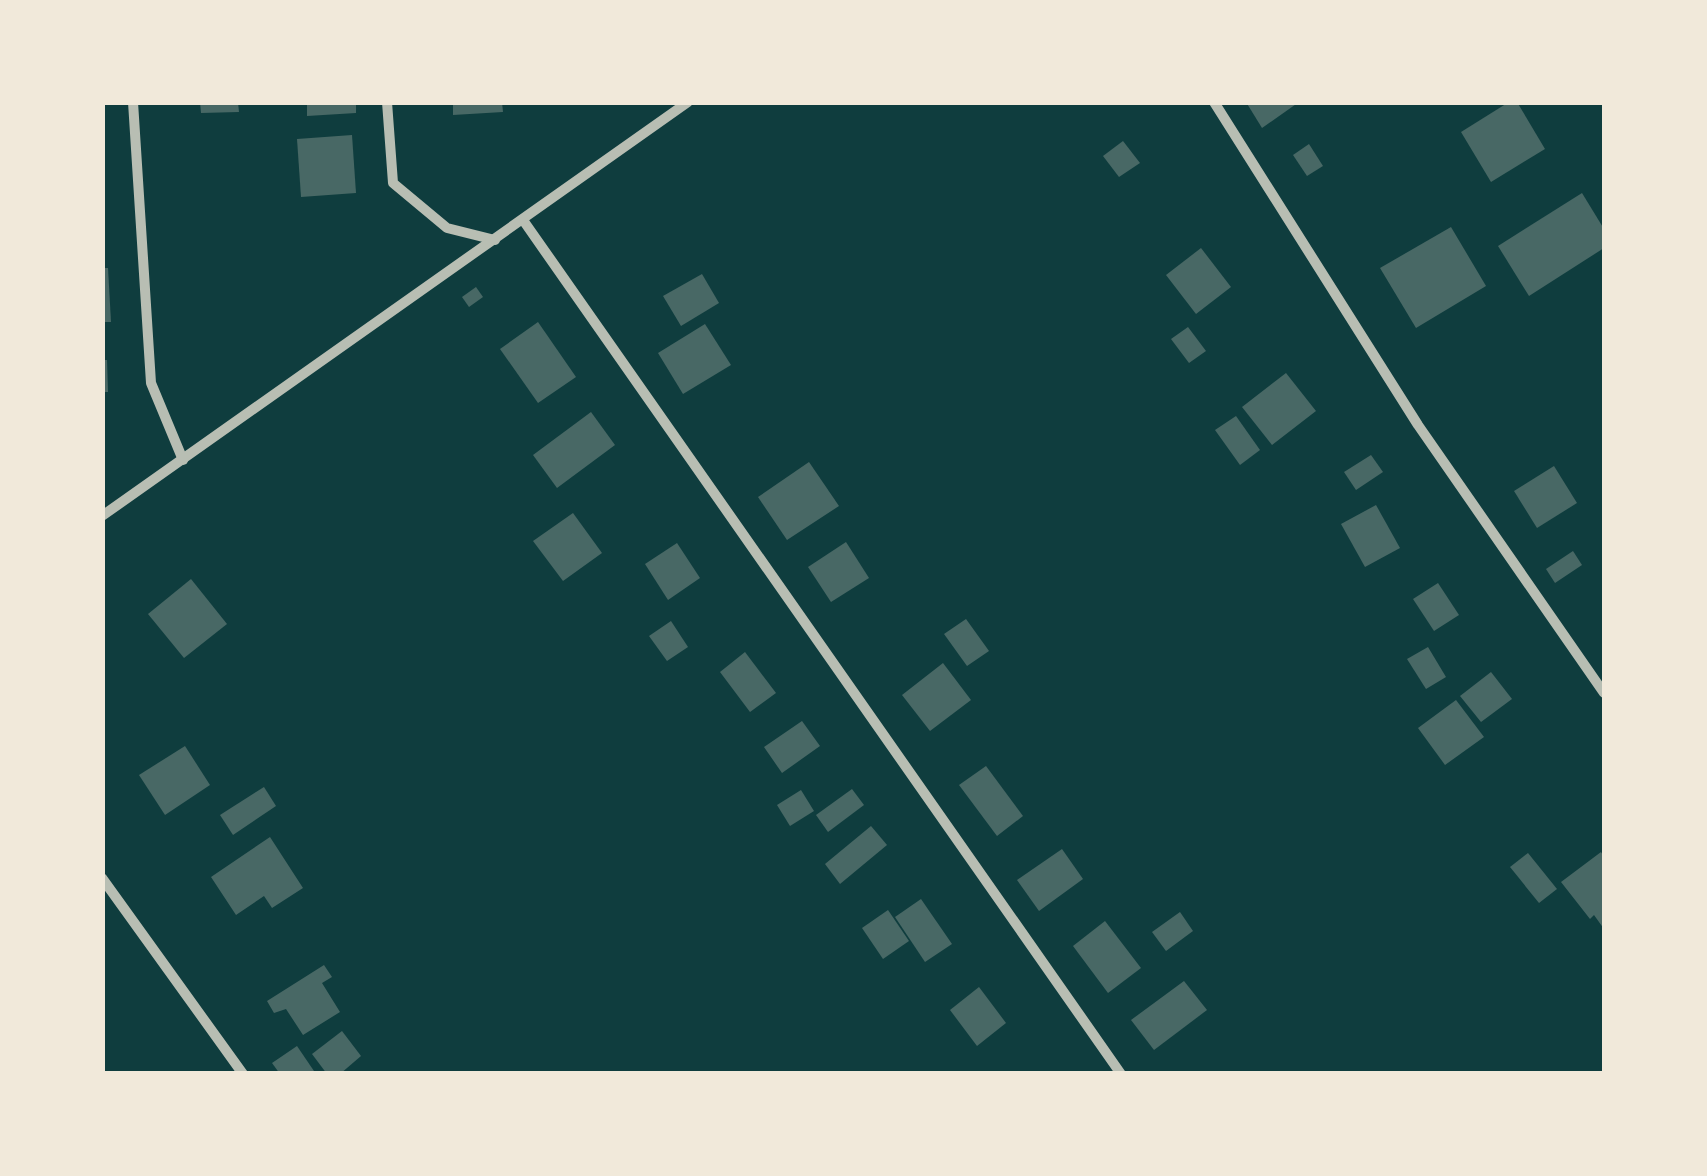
<svg xmlns="http://www.w3.org/2000/svg" width="1707" height="1176" font-family="'DejaVu Sans',sans-serif">
	<rect width="100%" height="100%" fill="#0f3d3e"/>
	<!-- building -->
	<g fill="#486865">
		<path d="M 200,102 L 238,102 L 239,112 L 201,113 Z"/>
		<path d="M 307,102 L 356,102 L 356,113 L 307,116 Z"/>
		<path d="M 453,102 L 502,102 L 503,112 L 453,115 Z"/>
		<path d="M 1246,102 L 1299,102 L 1262,128 Z"/>
		<path d="M 1509,102 L 1517,102 L 1545,149 L 1491,182 L 1461,132 Z"/>
		<path d="M 352,135 L 356,193 L 301,197 L 297,139 Z"/>
		<path d="M 1123,141 L 1140,163 L 1119,177 L 1103,156 Z"/>
		<path d="M 1309,144 L 1323,166 L 1307,176 L 1293,155 Z"/>
		<path d="M 1582,193 L 1604,229 L 1604,248 L 1529,296 L 1498,246 Z"/>
		<path d="M 1451,227 L 1486,286 L 1416,328 L 1380,268 Z"/>
		<path d="M 1201,248 L 1231,287 L 1196,314 L 1166,275 Z"/>
		<path d="M 102,268 L 108,268 L 111,322 L 102,322 Z"/>
		<path d="M 702,274 L 719,303 L 681,326 L 663,296 Z"/>
		<path d="M 476,287 L 483,297 L 469,307 L 462,297 Z"/>
		<path d="M 538,322 L 576,377 L 538,403 L 500,349 Z"/>
		<path d="M 705,324 L 731,365 L 683,394 L 658,353 Z"/>
		<path d="M 1188,327 L 1206,351 L 1189,363 L 1171,339 Z"/>
		<path d="M 102,360 L 107,360 L 108,392 L 102,392 Z"/>
		<path d="M 1286,373 L 1316,411 L 1272,445 L 1242,407 Z"/>
		<path d="M 591,412 L 615,445 L 557,488 L 533,455 Z"/>
		<path d="M 1236,416 L 1260,450 L 1240,465 L 1215,430 Z"/>
		<path d="M 1371,455 L 1383,472 L 1356,490 L 1344,472 Z"/>
		<path d="M 809,462 L 839,506 L 787,540 L 758,497 Z"/>
		<path d="M 1554,466 L 1577,503 L 1537,528 L 1514,491 Z"/>
		<path d="M 1376,505 L 1400,548 L 1365,567 L 1341,524 Z"/>
		<path d="M 573,513 L 602,553 L 563,581 L 533,541 Z"/>
		<path d="M 846,542 L 869,578 L 831,602 L 808,567 Z"/>
		<path d="M 677,543 L 700,578 L 668,600 L 645,564 Z"/>
		<path d="M 1573,551 L 1582,565 L 1555,583 L 1546,569 Z"/>
		<path d="M 191,579 L 227,624 L 184,658 L 148,614 Z"/>
		<path d="M 1438,583 L 1459,615 L 1434,631 L 1413,599 Z"/>
		<path d="M 966,619 L 989,651 L 967,666 L 944,634 Z"/>
		<path d="M 671,621 L 688,647 L 667,661 L 649,636 Z"/>
		<path d="M 1428,647 L 1446,677 L 1426,689 L 1407,659 Z"/>
		<path d="M 745,652 L 776,693 L 750,712 L 720,672 Z"/>
		<path d="M 943,663 L 971,700 L 930,731 L 902,695 Z"/>
		<path d="M 1491,672 L 1512,699 L 1481,722 L 1460,696 Z"/>
		<path d="M 1456,700 L 1484,737 L 1445,765 L 1418,728 Z"/>
		<path d="M 802,721 L 820,746 L 782,773 L 764,747 Z"/>
		<path d="M 185,746 L 210,785 L 165,815 L 139,775 Z"/>
		<path d="M 986,766 L 1023,816 L 997,836 L 959,785 Z"/>
		<path d="M 264,787 L 276,806 L 233,835 L 220,815 Z"/>
		<path d="M 852,789 L 864,805 L 828,832 L 816,815 Z"/>
		<path d="M 801,790 L 814,811 L 790,826 L 777,805 Z"/>
		<path d="M 871,826 L 887,845 L 840,884 L 825,864 Z"/>
		<path d="M 270,837 L 303,888 L 272,908 L 264,896 L 236,915 L 211,877 Z"/>
		<path d="M 1062,849 L 1083,879 L 1039,911 L 1017,880 Z"/>
		<path d="M 1601,852 L 1604,857 L 1604,929 L 1594,915 L 1590,919 L 1561,882 Z"/>
		<path d="M 1528,853 L 1557,889 L 1539,903 L 1510,867 Z"/>
		<path d="M 921,899 L 952,944 L 925,962 L 895,917 Z"/>
		<path d="M 888,910 L 909,941 L 883,959 L 862,928 Z"/>
		<path d="M 1180,912 L 1193,931 L 1166,951 L 1152,932 Z"/>
		<path d="M 1105,921 L 1141,968 L 1108,993 L 1073,946 Z"/>
		<path d="M 324,965 L 332,977 L 322,983 L 340,1012 L 303,1035 L 286,1009 L 274,1013 L 267,1001 Z"/>
		<path d="M 1184,981 L 1207,1010 L 1154,1050 L 1131,1020 Z"/>
		<path d="M 979,987 L 1006,1023 L 977,1046 L 950,1010 Z"/>
		<path d="M 342,1031 L 361,1056 L 340,1074 L 327,1074 L 312,1054 Z"/>
		<path d="M 297,1046 L 316,1074 L 280,1074 L 272,1063 Z"/>
	</g>
	<g fill="none" stroke-linecap="round" stroke-linejoin="round">
		<!-- minor -->
		<g stroke="#b8beb3" stroke-width="10">
			<path d="M 133,102 L 151,383 L 183,460"/>
			<path d="M 387,102 L 393,183 L 447,228 L 495,240"/>
			<path d="M 1214,102 L 1418,425 L 1604,693"/>
			<path d="M 523,220 L 1121,1074"/>
			<path d="M 102,516 L 688,102"/>
			<path d="M 102,878 L 243,1074"/>
		</g>
	</g>
	<!-- border -->
	<rect width="1707" height="1176" fill="none" stroke="#f1e9da" stroke-width="210"/>
</svg>
